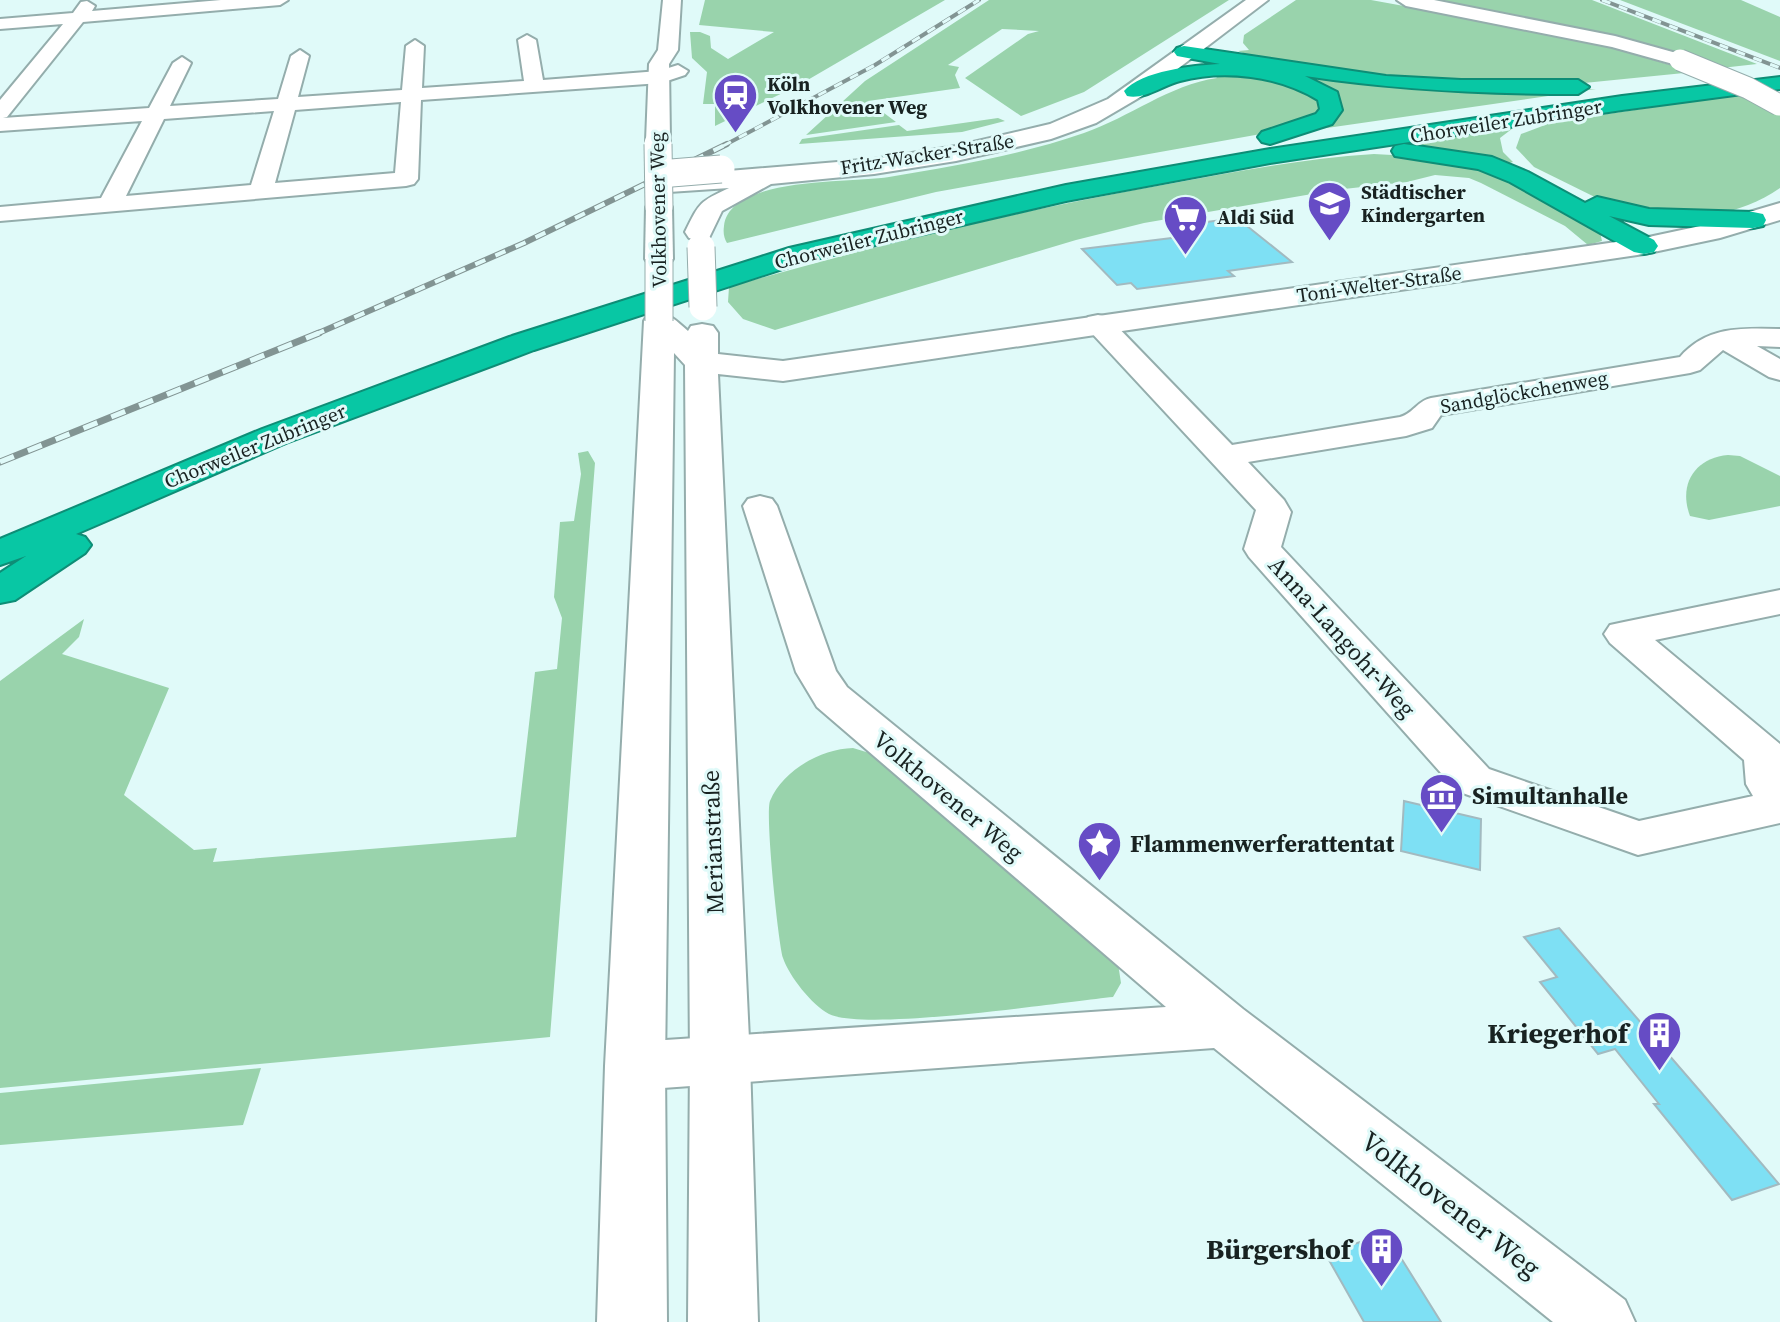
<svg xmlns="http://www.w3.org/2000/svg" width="1780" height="1322" font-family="'Source Serif 4',serif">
	<rect width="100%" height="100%" fill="#e0faf9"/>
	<!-- green -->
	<g fill="#99d3ac">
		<path d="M 705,0 L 945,0 L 799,85 L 715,126 L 715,104 L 703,104 L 707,72 L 692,58 L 690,32 L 700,32 L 710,36 L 711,48 L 728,59 L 774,32 L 699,25 Z"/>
		<path d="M 989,0 L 1229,0 L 1084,92 L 1021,116 L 965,78 L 1028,34 L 1039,31 L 1002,29 L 948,65 L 959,67 L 955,75 L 960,88 L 868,101 L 896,122 L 806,135 L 865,81 Z"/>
		<path d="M 1371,0 L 1579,38 L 1694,72 L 1564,85 L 1420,82 L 1256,58 L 1238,51 L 1249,50 L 1243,43 L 1244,35 L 1296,0 Z"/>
		<path d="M 1438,0 L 1592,0 L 1757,64 L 1721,68 L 1613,37 Z"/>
		<path d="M 1620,0 L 1741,0 L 1780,17 L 1780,61 Z"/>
		<path d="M 1217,60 L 1531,91 L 1596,89 L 1313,130 L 1310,130 L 1340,111 L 1341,103 L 1336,97 L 1273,73 L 1213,63 Z"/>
		<path d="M 1214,74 L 1252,75 L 1315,92 L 1323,113 L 1272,132 L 936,192 L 727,243 C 724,238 723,233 724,226 C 729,176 852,183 889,177 C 954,166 1021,155 1084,133 C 1130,117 1169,85 1217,78 Z"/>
		<path d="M 1743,94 L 1780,113 L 1780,188 C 1760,202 1737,210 1714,215 L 1613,206 L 1534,167 L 1516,148 L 1521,134 L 1553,122 Z"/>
		<path d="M 998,118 L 1005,121 L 962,132 L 799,144 L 802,139 L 899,125 L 907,131 Z"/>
		<path d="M 1517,125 L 1500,138 L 1503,152 L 1513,162 L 1502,165 L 1395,146 L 1375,146 Z"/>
		<path d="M 1374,154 L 1428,157 L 1499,174 L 1600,232 L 1602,241 L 1588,245 L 1565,226 L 1481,183 L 1469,178 L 1435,175 L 1407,182 L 1335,190 L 1144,223 L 1076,240 L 775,330 L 743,319 L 728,302 L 729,287 C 876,245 1024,209 1174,183 C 1241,171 1306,158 1374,154 Z"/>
		<path d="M 588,451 L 595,463 L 550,1037 L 0,1088 L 0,681 L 84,619 L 79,637 L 62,654 L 169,688 L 124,795 L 194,850 L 217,848 L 213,862 L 516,837 L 535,672 L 557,669 L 562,618 L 554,597 L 560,522 L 574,521 L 581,474 L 578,453 Z"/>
		<path d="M 1728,455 L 1740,456 L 1780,476 L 1780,506 L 1709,520 L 1690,516 C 1678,484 1695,458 1728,455 Z"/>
		<path d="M 853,748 L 876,755 L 1117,957 L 1121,983 L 1113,997 C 1062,1002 865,1032 829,1014 C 812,1005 789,976 783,958 C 778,940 765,814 770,801 C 783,770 821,749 853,748 Z"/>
		<path d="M 261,1068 L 243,1125 L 0,1145 L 0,1093 Z"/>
	</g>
	<!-- building -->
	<g fill="#7ee0f4" stroke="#a2bac0" stroke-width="2">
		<path d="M 1237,218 L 1292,262 L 1228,271 L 1234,276 L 1137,289 L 1131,283 L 1117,285 L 1082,249 L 1188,236 L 1176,226 Z"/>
		<path d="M 1404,801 L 1481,819 L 1480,870 L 1401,851 Z"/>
		<path d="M 1559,928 L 1700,1091 L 1779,1184 L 1732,1200 L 1654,1104 L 1659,1104 L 1615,1049 L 1598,1054 L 1540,982 L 1557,977 L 1524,937 Z"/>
		<path d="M 1386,1234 L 1441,1322 L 1364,1322 L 1325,1253 Z"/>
	</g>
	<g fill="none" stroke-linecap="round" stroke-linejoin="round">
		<defs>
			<g id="street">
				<path d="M 221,0 L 288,0 L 280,5 L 83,22 L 7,117 L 3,118 L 149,108 L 173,63 L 182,57 L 191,63 L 170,106 L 278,99 L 291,56 L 300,50 L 309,56 L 298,97 L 402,90 L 406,46 L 415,40 L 424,46 L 422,88 L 524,81 L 518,40 L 527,35 L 536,40 L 543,80 L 659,71 L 678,65 L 688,71 L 685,75 L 661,83 L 421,100 L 418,179 L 414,184 L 406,186 L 0,221 L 0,207 L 101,198 L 142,121 L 0,131 L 0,100 L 63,24 L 0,29 L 0,19 L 73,13 L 81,2 L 87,1 L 95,6 L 92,11 ZM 401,102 L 395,173 L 275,183 L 295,110 ZM 274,111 L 251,185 L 126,196 L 164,119 Z"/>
				<path d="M 1098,315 L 1108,317 L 1232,445 L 1400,417 C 1414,413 1417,401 1431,398 L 1680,357 C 1707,326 1742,328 1780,329 L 1780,347 L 1757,346 L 1780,359 L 1780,380 L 1769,377 L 1723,350 L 1700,370 L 1690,373 L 1441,415 L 1432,428 L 1406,436 L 1248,462 L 1284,500 L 1291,512 L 1281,547 L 1489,769 L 1639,821 L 1753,796 L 1746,784 L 1744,760 L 1610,643 L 1604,634 L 1610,625 L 1624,622 L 1780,590 L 1780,614 L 1655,640 L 1780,744 L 1780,823 L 1638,855 L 1457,791 L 1249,557 L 1244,549 L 1256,510 L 1088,329 L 1084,323 L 1088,317 Z"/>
				<path d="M 760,496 L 772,499 L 777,506 L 836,671 L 847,687 L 1243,1009 L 1625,1300 L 1635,1322 L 1553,1322 L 1214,1048 L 635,1090 L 616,1083 L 608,1066 L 616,1049 L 635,1042 L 1166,1007 L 817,707 L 796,672 L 743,506 L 748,499 Z"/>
			</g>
			<g id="secondary">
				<path d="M 663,0 L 681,0 L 678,50 L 669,64 L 670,141 L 666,146 L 650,146 L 646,141 L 649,64 L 658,50 Z"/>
				<path d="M 1246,0 L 1268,0 L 1142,96 L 1096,123 L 1051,139 L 956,161 L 874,174 L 771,184 L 722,211 L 709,238 L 699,240 L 689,238 L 685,232 C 700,202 699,202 729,188 L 669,192 L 660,189 L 656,184 L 660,179 L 669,176 L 874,159 L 956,146 L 1050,124 L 1108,99 Z"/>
				<path d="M 1397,0 L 1434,0 L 1615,36 L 1687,56 L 1690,60 L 1680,66 L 1612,47 L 1406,6 Z"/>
				<path d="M 659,199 L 668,201 L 672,207 L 673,259 L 669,265 L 659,268 L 649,265 L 645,259 L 646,207 L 650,201 Z"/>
				<path d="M 1780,203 L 1780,220 L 1720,238 L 1644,254 L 783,381 L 718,374 L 750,1061 L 758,1322 L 688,1322 L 690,1061 L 685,365 L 674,353 L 665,1066 L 667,1322 L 597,1322 L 605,1066 L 644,321 L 648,314 C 667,310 674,319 688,331 L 691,326 L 702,324 L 713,326 L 718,333 L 718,354 L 783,361 L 1644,238 L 1705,225 Z"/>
			</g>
			<g id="highway">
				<path d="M 1184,46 L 1386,76 L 1461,80 L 1578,80 L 1589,87 L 1578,94 C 1484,94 1398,90 1305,76 L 1337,92 L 1342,110 L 1332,124 L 1270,144 L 1262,142 L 1258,137 L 1262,132 L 1316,114 L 1320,109 L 1318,100 C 1278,76 1225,69 1180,81 C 1163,85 1145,100 1127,96 L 1124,91 C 1141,71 1194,65 1220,64 L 1177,56 L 1174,52 L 1177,48 Z"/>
				<path d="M 1780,77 L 1780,89 L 1622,110 L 1270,163 L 1066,201 L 807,261 L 534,350 L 286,443 L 76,534 L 85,537 L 91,545 L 85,553 L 15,600 L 0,603 L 0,573 L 26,556 L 0,565 L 0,539 L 262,429 L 512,336 L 789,248 L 1066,185 L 1270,149 L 1622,96 Z"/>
				<path d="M 1404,144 L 1492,157 L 1528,172 L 1585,203 L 1597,197 L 1649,209 L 1753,212 L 1763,214 L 1766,220 L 1763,226 L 1753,228 L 1649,225 L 1609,216 L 1654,240 L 1658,246 L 1654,252 L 1644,254 L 1634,252 L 1510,182 L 1478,169 L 1395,156 L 1392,151 L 1395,146 Z"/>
			</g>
		</defs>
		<!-- street casing -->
		<use href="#street" stroke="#94adac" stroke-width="4"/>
		<!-- secondary casing -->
		<use href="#secondary" stroke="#94adac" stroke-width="4"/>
		<!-- highway casing -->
		<use href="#highway" stroke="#0e8d76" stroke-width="4"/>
		<!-- street -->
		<use href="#street" fill="#fff" fill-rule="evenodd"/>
		<!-- secondary -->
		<use href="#secondary" fill="#fff" fill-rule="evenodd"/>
		<!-- highway -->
		<use href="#highway" fill="#08c7a4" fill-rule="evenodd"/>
		<defs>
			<g id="rail-far2">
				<path d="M 1602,0 L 1780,68"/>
				<path d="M 723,146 L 875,65 L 979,0"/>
			</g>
			<path id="rail-far1" d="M 314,335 L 524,243 L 727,144"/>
			<path id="rail" d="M 0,462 L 319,333"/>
		</defs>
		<!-- rail-far2 casing -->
		<use href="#rail-far2" stroke="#829493" stroke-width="4"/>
		<!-- rail-far1 casing -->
		<use href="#rail-far1" stroke="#829493" stroke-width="6"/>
		<!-- rail casing -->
		<use href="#rail" stroke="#829493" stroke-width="7"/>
		<!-- rail-far2 -->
		<use href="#rail-far2" stroke="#e0faf9" stroke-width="3" stroke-dasharray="9" stroke-linecap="butt"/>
		<!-- rail-far1 -->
		<use href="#rail-far1" stroke="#e0faf9" stroke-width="4" stroke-dasharray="11" stroke-linecap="butt"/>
		<!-- rail -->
		<use href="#rail" stroke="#e0faf9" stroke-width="5" stroke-dasharray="15" stroke-linecap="butt"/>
		<defs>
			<g id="secondary-bridge-far1">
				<path d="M 1680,60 L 1748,88 L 1779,105"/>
				<path d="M 658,141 L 658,146"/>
			</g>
			<g id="secondary-bridge">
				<path d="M 658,144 L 659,207"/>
				<path d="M 659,174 L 721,169"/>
				<path d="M 701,247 L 703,307"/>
				<path d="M 659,259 L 659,321"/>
			</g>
		</defs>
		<!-- secondary-bridge-far1 casing -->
		<use href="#secondary-bridge-far1" stroke="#94adac" stroke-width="23" stroke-linecap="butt"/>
		<!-- secondary-bridge casing -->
		<use href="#secondary-bridge" stroke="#94adac" stroke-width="29" stroke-linecap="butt"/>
		<!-- secondary-bridge-far1 -->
		<use href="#secondary-bridge-far1" stroke="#fff" stroke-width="21"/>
		<!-- secondary-bridge -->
		<use href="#secondary-bridge" stroke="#fff" stroke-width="27"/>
	</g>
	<!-- icons -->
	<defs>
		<symbol id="station-pin" viewBox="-11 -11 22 30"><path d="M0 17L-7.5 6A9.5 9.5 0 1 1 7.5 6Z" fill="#664cc5" stroke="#e0faf9"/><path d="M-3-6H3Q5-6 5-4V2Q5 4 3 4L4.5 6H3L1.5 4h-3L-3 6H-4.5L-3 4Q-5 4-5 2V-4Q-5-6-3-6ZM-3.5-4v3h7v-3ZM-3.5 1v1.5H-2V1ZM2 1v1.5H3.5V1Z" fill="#fff"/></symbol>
		<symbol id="school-pin" viewBox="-11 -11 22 30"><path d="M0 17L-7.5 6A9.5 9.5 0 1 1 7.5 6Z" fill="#664cc5" stroke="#e0faf9"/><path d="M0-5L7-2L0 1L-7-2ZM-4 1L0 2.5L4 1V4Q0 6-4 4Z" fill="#fff"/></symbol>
		<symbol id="supermarket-pin" viewBox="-11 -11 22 30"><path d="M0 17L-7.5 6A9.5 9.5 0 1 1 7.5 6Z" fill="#664cc5" stroke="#e0faf9"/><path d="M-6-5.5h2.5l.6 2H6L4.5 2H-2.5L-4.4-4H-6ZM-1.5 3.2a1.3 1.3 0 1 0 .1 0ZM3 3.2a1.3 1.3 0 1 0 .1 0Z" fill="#fff"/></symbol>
		<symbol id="museum-pin" viewBox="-11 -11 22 30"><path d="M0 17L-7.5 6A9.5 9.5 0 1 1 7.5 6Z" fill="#664cc5" stroke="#e0faf9"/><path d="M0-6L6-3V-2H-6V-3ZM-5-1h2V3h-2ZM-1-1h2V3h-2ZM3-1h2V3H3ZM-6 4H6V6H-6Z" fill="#fff"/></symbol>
		<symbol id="sight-pin" viewBox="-11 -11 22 30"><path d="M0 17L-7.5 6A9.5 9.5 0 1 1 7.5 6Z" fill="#664cc5" stroke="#e0faf9"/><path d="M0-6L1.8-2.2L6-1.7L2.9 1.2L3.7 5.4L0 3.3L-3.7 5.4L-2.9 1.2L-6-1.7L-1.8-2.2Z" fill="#fff"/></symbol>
		<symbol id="building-pin" viewBox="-11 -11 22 30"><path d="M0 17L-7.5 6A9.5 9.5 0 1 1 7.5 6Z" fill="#664cc5" stroke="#e0faf9"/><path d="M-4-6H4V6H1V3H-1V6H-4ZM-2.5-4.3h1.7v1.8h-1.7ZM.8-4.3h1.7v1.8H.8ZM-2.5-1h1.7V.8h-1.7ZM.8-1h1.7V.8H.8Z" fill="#fff"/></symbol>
	</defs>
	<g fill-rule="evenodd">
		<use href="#station-pin" x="710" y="70" width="51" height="69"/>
		<use href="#school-pin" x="1304" y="178" width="51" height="69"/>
		<use href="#supermarket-pin" x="1160" y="192" width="51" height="69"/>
		<use href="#museum-pin" x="1416" y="770" width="51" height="69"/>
		<use href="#sight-pin" x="1074" y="818" width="51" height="69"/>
		<use href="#building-pin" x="1634" y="1008" width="51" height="69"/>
		<use href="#building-pin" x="1356" y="1224" width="51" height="69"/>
	</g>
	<g text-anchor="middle" stroke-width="6" stroke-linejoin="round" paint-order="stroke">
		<!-- far-poi labels -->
		<g font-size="20" font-weight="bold" fill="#182221" stroke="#e0faf9" text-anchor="start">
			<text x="767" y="91">Köln<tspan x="767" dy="23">Volkhovener Weg</tspan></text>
			<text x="1361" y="199">Städtischer<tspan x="1361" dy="23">Kindergarten</tspan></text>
			<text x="1217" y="224">Aldi Süd</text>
		</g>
		<!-- far-street labels -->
		<g font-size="20" fill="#182221" stroke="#e0faf9">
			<text transform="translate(1506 121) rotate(-9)" y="7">Chorweiler Zubringer</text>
			<text transform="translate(927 154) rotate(-9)" y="7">Fritz-Wacker-Straße</text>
			<text transform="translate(658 210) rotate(-91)" y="7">Volkhovener Weg</text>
			<text transform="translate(869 239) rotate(-14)" y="7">Chorweiler Zubringer</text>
			<text transform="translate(1379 284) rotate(-8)" y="7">Toni-Welter-Straße</text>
			<text transform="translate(1524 392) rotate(-10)" y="7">Sandglöckchenweg</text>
			<text transform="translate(255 446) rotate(-22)" y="7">Chorweiler Zubringer</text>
		</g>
		<!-- street labels -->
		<g font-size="24" fill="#182221" stroke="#e0faf9">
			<text transform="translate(1342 637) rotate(48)" y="8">Anna-Langohr-Weg</text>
			<text transform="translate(948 796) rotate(40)" y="8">Volkhovener Weg</text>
			<text transform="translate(713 842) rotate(-92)" y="8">Merianstraße</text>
		</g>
		<!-- poi labels -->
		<g font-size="24" font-weight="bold" fill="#182221" stroke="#e0faf9" text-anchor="start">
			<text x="1472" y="804">Simultanhalle</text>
			<text x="1130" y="852">Flammenwerferattentat</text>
		</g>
		<!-- near-poi labels -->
		<g font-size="28" font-weight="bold" fill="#182221" stroke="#e0faf9" text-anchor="end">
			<text x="1628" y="1043">Kriegerhof</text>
			<text x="1351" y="1259">Bürgershof</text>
		</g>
		<!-- near-street labels -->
		<g font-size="28" fill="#182221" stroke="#e0faf9">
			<text transform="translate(1451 1204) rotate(38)" y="10">Volkhovener Weg</text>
		</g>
	</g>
</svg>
